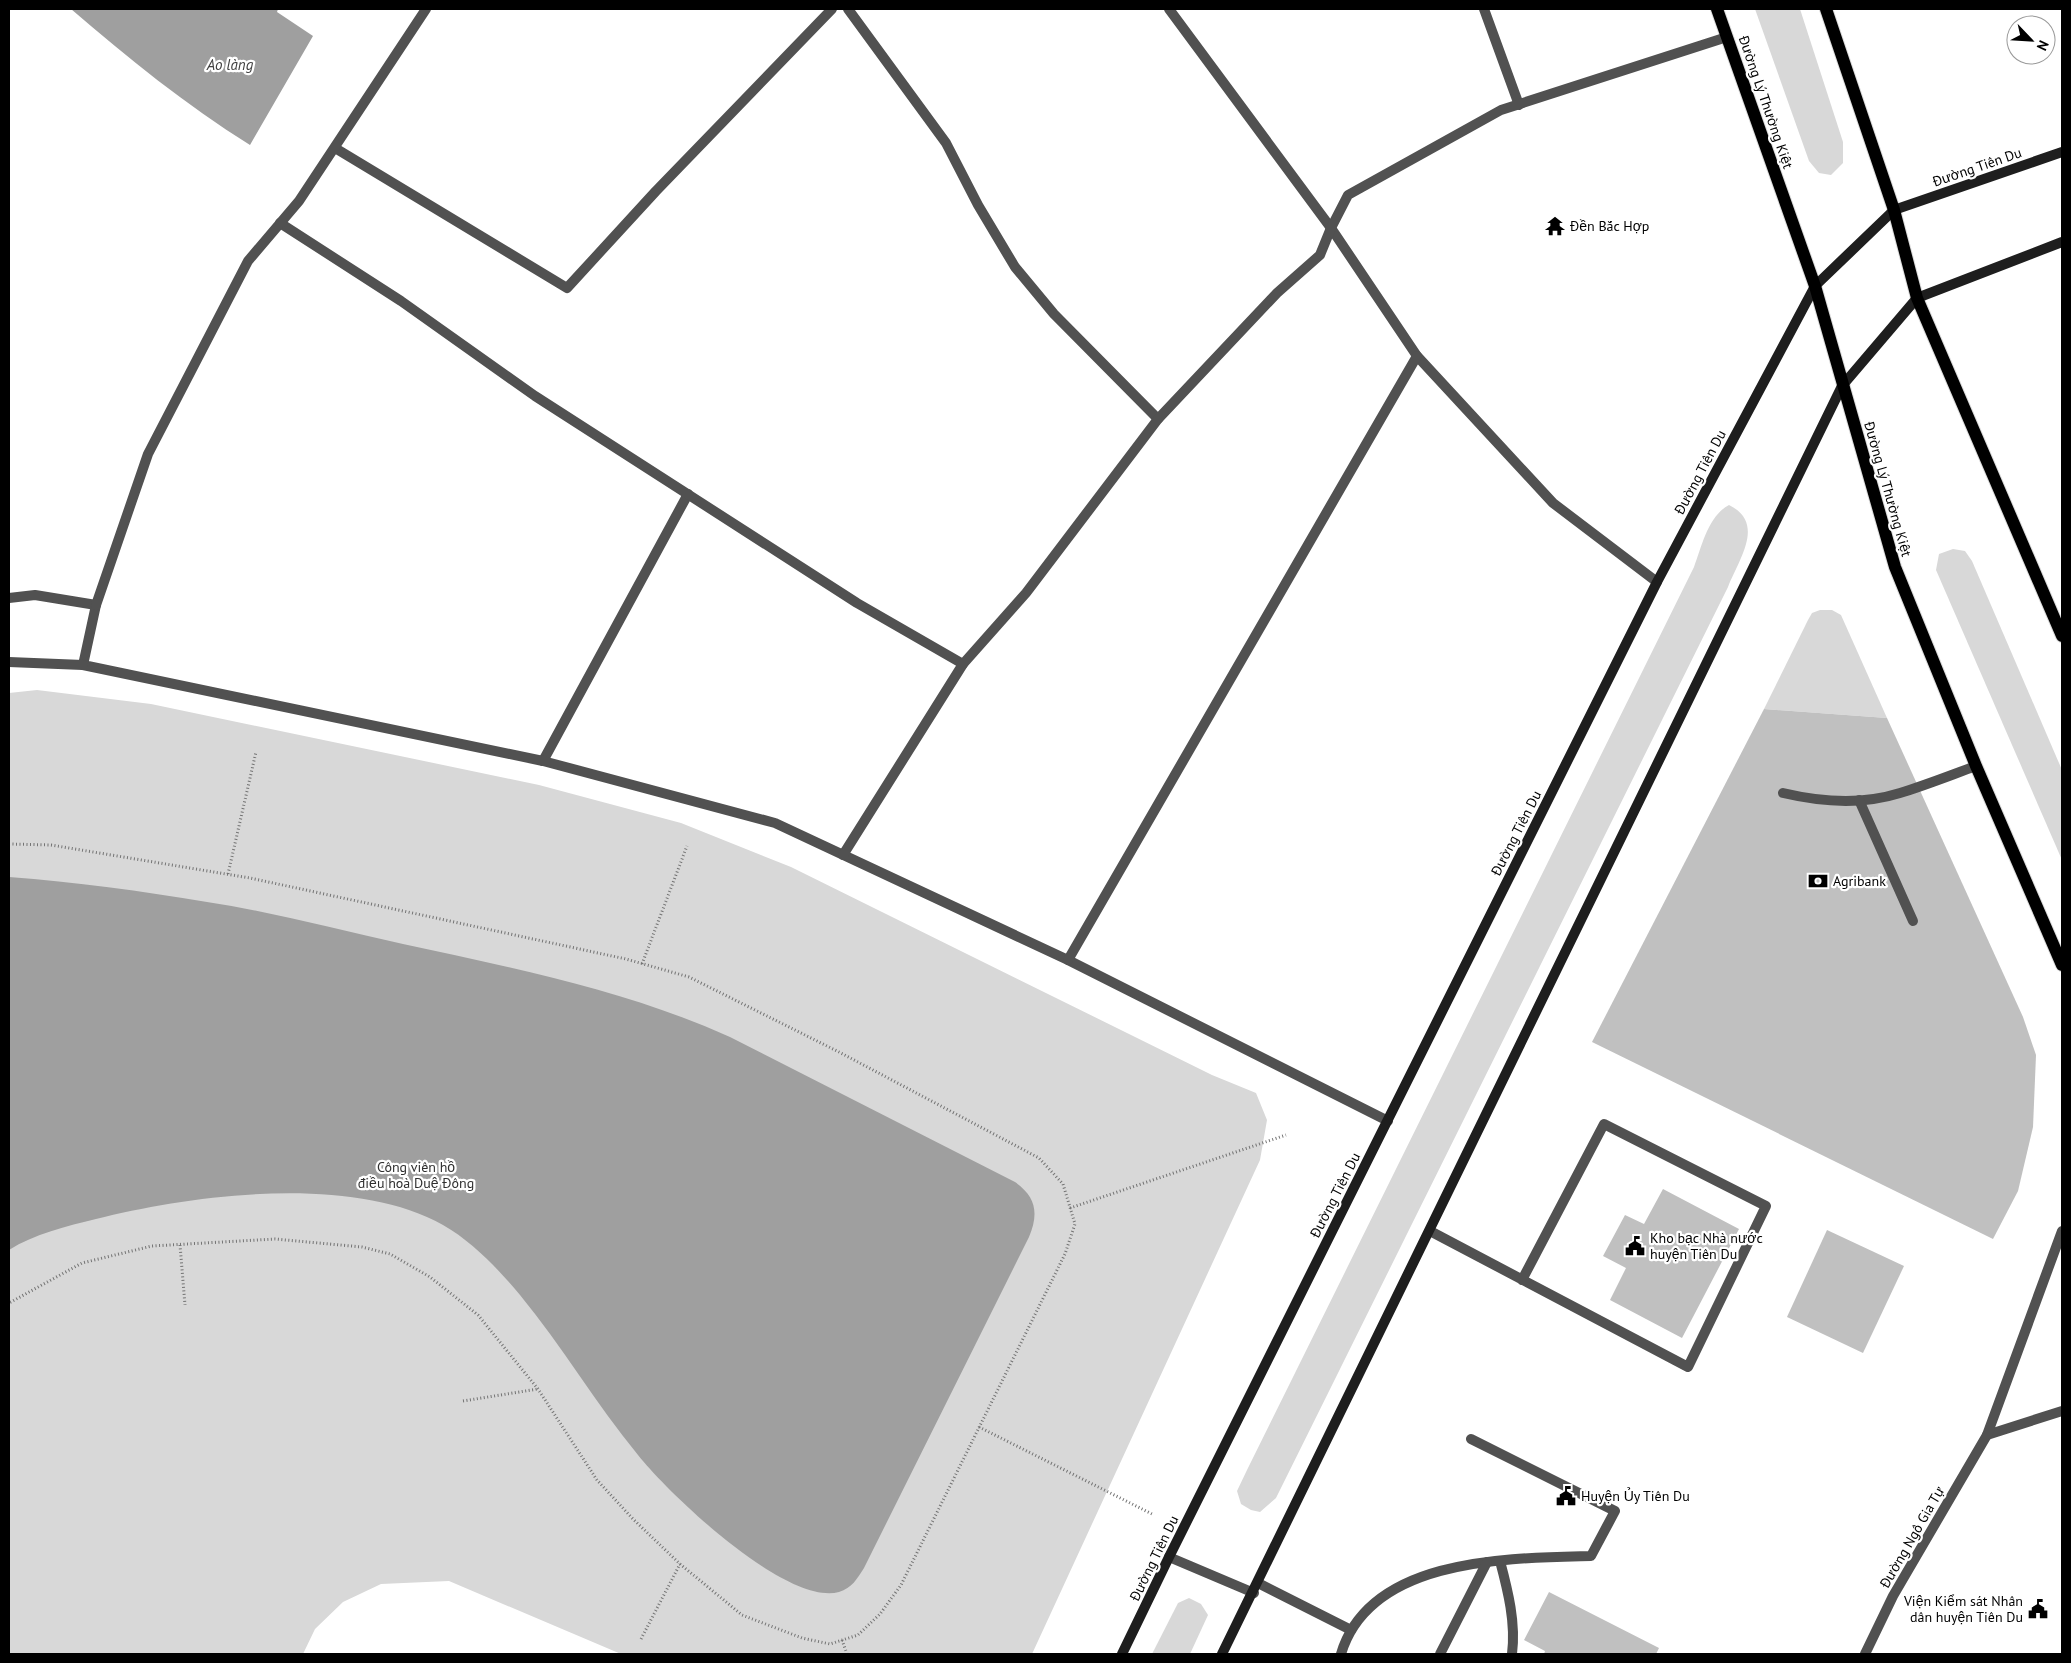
<svg xmlns="http://www.w3.org/2000/svg" width="2071" height="1663" font-family="'PT Sans',sans-serif">
	<rect width="100%" height="100%" fill="#fff"/>
	<!-- green -->
	<g fill="#d8d8d8">
		<path d="M 1755,9 L 1800,9 L 1843,142 L 1843,163 L 1831,175 L 1819,173 L 1809,161 Z"/>
		<path d="M 1729,505 C 1766,523 1739,559 1728,587 L 1276,1498 L 1260,1512 L 1251,1510 L 1241,1504 L 1237,1491 L 1247,1470 L 1694,567 C 1702,546 1708,516 1729,505 Z"/>
		<path d="M 1953,549 L 1965,551 L 1972,561 L 2062,770 L 2062,860 L 1936,570 L 1939,554 Z"/>
		<path d="M 1820,610 L 1832,610 L 1841,615 L 1887,718 L 1764,709 L 1808,620 L 1812,613 Z"/>
		<path d="M 37,690 L 151,704 L 539,785 L 681,823 L 791,867 L 1212,1075 L 1256,1093 L 1267,1120 L 1260,1160 L 1032,1654 L 621,1654 L 449,1581 L 381,1584 L 343,1602 L 315,1629 L 303,1654 L 9,1654 L 9,693 Z"/>
		<path d="M 1189,1598 L 1201,1604 L 1208,1615 L 1190,1654 L 1152,1654 L 1178,1603 Z"/>
	</g>
	<!-- water -->
	<g fill="#9f9f9f">
		<path d="M 71,9 L 278,9 L 277,12 L 313,36 L 250,145 C 186,105 128,58 71,9 Z"/>
		<path d="M 9,877 C 75,882 142,891 207,902 C 273,912 338,930 403,944 C 514,968 626,990 730,1037 L 1015,1182 C 1036,1197 1039,1213 1029,1237 L 864,1568 C 857,1579 852,1588 839,1592 C 786,1606 669,1494 638,1455 C 596,1404 562,1346 520,1295 C 499,1270 473,1242 443,1225 C 353,1174 194,1194 96,1219 C 67,1226 34,1234 9,1250 Z"/>
	</g>
	<!-- building -->
	<g fill="#c0c0c0">
		<path d="M 1764,709 L 1887,718 L 2023,1017 L 2036,1055 L 2033,1127 L 2018,1191 L 1993,1239 L 1592,1042 Z"/>
		<path d="M 1663,1189 L 1739,1229 L 1682,1338 L 1610,1300 L 1626,1268 L 1603,1256 L 1625,1215 L 1644,1224 Z"/>
		<path d="M 1827,1230 L 1904,1266 L 1863,1353 L 1787,1317 Z"/>
		<path d="M 1549,1592 L 1659,1648 L 1656,1654 L 1544,1654 L 1545,1651 L 1524,1640 Z"/>
	</g>
	<g fill="none" stroke-linecap="round" stroke-linejoin="round">
		<defs>
			<g id="primary">
				<path d="M 1717,9 L 1815,286 L 1895,567 L 1976,766 L 2062,965"/>
				<path d="M 1826,9 L 1894,210 L 1917,298 L 2062,636"/>
			</g>
		</defs>
		<!-- primary casing -->
		<use href="#primary" stroke="#dbdbdb" stroke-width="14"/>
		<!-- path -->
		<g stroke="#737373" stroke-width="3" stroke-dasharray="1 2.5" stroke-linecap="butt">
			<path d="M 9,844 L 51,845 L 250,878 L 626,959 L 689,977 L 839,1052 L 1039,1158 L 1063,1184 L 1075,1224 L 1065,1254 L 901,1585 L 880,1614 L 858,1635 L 830,1644 L 802,1638 L 742,1615 L 680,1564 L 633,1519 L 597,1480 L 538,1389 L 478,1315 L 430,1277 L 390,1254 L 362,1247 L 275,1239 L 152,1246 L 82,1263 L 9,1303"/>
			<path d="M 228,874 L 256,752"/>
			<path d="M 642,964 L 687,846"/>
			<path d="M 1070,1208 L 1286,1135"/>
			<path d="M 180,1245 L 185,1305"/>
			<path d="M 463,1401 L 538,1389"/>
			<path d="M 979,1427 L 1154,1515"/>
			<path d="M 641,1639 L 680,1564"/>
			<path d="M 842,1640 L 847,1654"/>
		</g>
		<!-- lane -->
		<g stroke="#515151" stroke-width="10">
			<path d="M 335,148 L 567,288 L 656,191 L 832,9"/>
			<path d="M 543,761 L 688,494"/>
			<path d="M 1783,793 C 1821,802 1862,805 1900,793 C 1926,785 1951,775 1976,766"/>
			<path d="M 1859,800 L 1913,921"/>
			<path d="M 1430,1231 L 1688,1367 L 1766,1206 L 1604,1124 L 1522,1280"/>
			<path d="M 1500,1561 C 1508,1591 1516,1623 1512,1654"/>
			<path d="M 1258,1583 L 1351,1630"/>
			<path d="M 1341,1654 C 1370,1557 1510,1558 1591,1556 L 1615,1511 L 1471,1439"/>
			<path d="M 1440,1654 L 1487,1562"/>
		</g>
		<!-- street -->
		<g stroke="#515151" stroke-width="10">
			<path d="M 848,9 L 946,143 L 978,205 L 1015,267 L 1054,314 L 1158,419"/>
			<path d="M 1169,9 L 1331,228 L 1417,356 L 1553,503 L 1657,582"/>
			<path d="M 1484,9 L 1519,105"/>
			<path d="M 280,223 L 401,301 L 535,396 L 857,603 L 963,664"/>
			<path d="M 9,598 L 35,595 L 96,605 L 83,665 L 543,761 L 775,823 L 1068,960 L 1388,1121"/>
			<path d="M 96,605 L 148,454 L 248,261 L 299,201 L 426,9"/>
			<path d="M 9,662 L 83,665"/>
			<path d="M 843,855 L 963,664 L 1026,593 L 1158,419 L 1277,293 L 1320,255 L 1331,228 L 1348,195 L 1501,110 L 1727,37"/>
			<path d="M 1068,960 L 1417,356"/>
			<path d="M 1987,1435 L 2062,1411"/>
			<path d="M 1169,1557 L 1254,1593"/>
			<path d="M 1865,1654 L 1893,1596 L 1987,1435 L 2062,1231"/>
		</g>
		<!-- secondary -->
		<g stroke="#1e1e1e" stroke-width="10">
			<path d="M 1122,1654 L 1169,1557 L 1657,582 L 1815,286 L 1894,210 L 2062,152"/>
			<path d="M 1222,1654 L 1842,386 L 1917,298 L 2062,242"/>
		</g>
		<!-- primary -->
		<use href="#primary" stroke="#000" stroke-width="12"/>
	</g>
	<!-- icons -->
	<defs>
		<symbol id="temple-bare" viewBox="-9 -9 18 18"><path d="M0-6L5-2H3V0L6.5 2.5H4V6H1.5V3h-3V6H-4V2.5H-6.5L-3 0V-2H-5Z" fill="#000" stroke="#fff" stroke-width="2.5" paint-order="stroke"/></symbol>
		<symbol id="bank-bare" viewBox="-9 -9 18 18"><path d="M-6-4H6V4H-6ZM0-2.3a2.3 2.3 0 1 0 0 4.6a2.3 2.3 0 1 0 0-4.6Z" fill="#000" stroke="#fff" stroke-width="2.5" paint-order="stroke"/></symbol>
		<symbol id="civic-bare" viewBox="-9 -9 18 18"><path d="M-.6-6.5H3V-4.5H.6V-3L4-1V1h2V6H-6V1h2V-1L-.6-3ZM-1.2 2.5V6h2.4V2.5Z" fill="#000" stroke="#fff" stroke-width="2.5" paint-order="stroke"/></symbol>
	</defs>
	<g fill-rule="evenodd">
		<use href="#temple-bare" x="1541" y="212" width="28" height="28"/>
		<use href="#bank-bare" x="1804" y="867" width="28" height="28"/>
		<use href="#civic-bare" x="1621" y="1232" width="28" height="28"/>
		<use href="#civic-bare" x="1552" y="1482" width="28" height="28"/>
		<use href="#civic-bare" x="2024" y="1595" width="28" height="28"/>
	</g>
	<g text-anchor="middle" stroke-width="4.5" stroke-linejoin="round" paint-order="stroke">
		<!-- street labels -->
		<g font-size="14" fill="#000" stroke="#fff">
			<text transform="translate(1766 102) rotate(71)" y="5">Đường Lý Thường Kiệt</text>
			<text transform="translate(1977 167) rotate(-19)" y="5">Đường Tiên Du</text>
			<text transform="translate(1700 472) rotate(-62)" y="5">Đường Tiên Du</text>
			<text transform="translate(1888 489) rotate(74)" y="5">Đường Lý Thường Kiệt</text>
			<text transform="translate(1516 833) rotate(-63)" y="5">Đường Tiên Du</text>
			<text transform="translate(1335 1195) rotate(-63)" y="5">Đường Tiên Du</text>
			<text transform="translate(1912 1537) rotate(-60)" y="5">Đường Ngô Gia Tự</text>
			<text transform="translate(1154 1558) rotate(-64)" y="5">Đường Tiên Du</text>
		</g>
		<!-- poi labels -->
		<g font-size="14" fill="#000" stroke="#fff" text-anchor="start">
			<text x="1570" y="231">Đền Bắc Hợp</text>
			<text x="1833" y="886">Agribank</text>
			<text x="1650" y="1243">Kho bạc Nhà nước<tspan x="1650" dy="16">huyện Tiên Du</tspan></text>
			<text x="1581" y="1501">Huyện Ủy Tiên Du</text>
			<text x="2023" y="1606" text-anchor="end">Viện Kiểm sát Nhân<tspan x="2023" dy="16">dân huyện Tiên Du</tspan></text>
		</g>
		<!-- park labels -->
		<g font-size="14" fill="#2f2f2f" stroke="#fff">
			<text x="416" y="1172">Công viên hồ<tspan x="416" dy="16">điều hoà Duệ Đông</tspan></text>
		</g>
		<!-- water labels -->
		<g font-size="15" font-style="italic" fill="#404040" stroke="#fff">
			<text x="230" y="70">Ao làng</text>
		</g>
	</g>
	<!-- border -->
	<rect width="2071" height="1663" fill="none" stroke="#000000" stroke-width="20"/>
	<!-- north arrow -->
	<g transform="translate(2031 40) rotate(115)"><circle r="24" fill="#ffffff" stroke="#999999"/>
	<path d="M0-4L9 19L0 12L-9 19Z" fill="#000000"/>
	<text y="-8" font-size="14" font-weight="bold" text-anchor="middle" fill="#000000">N</text>
	</g>
</svg>
